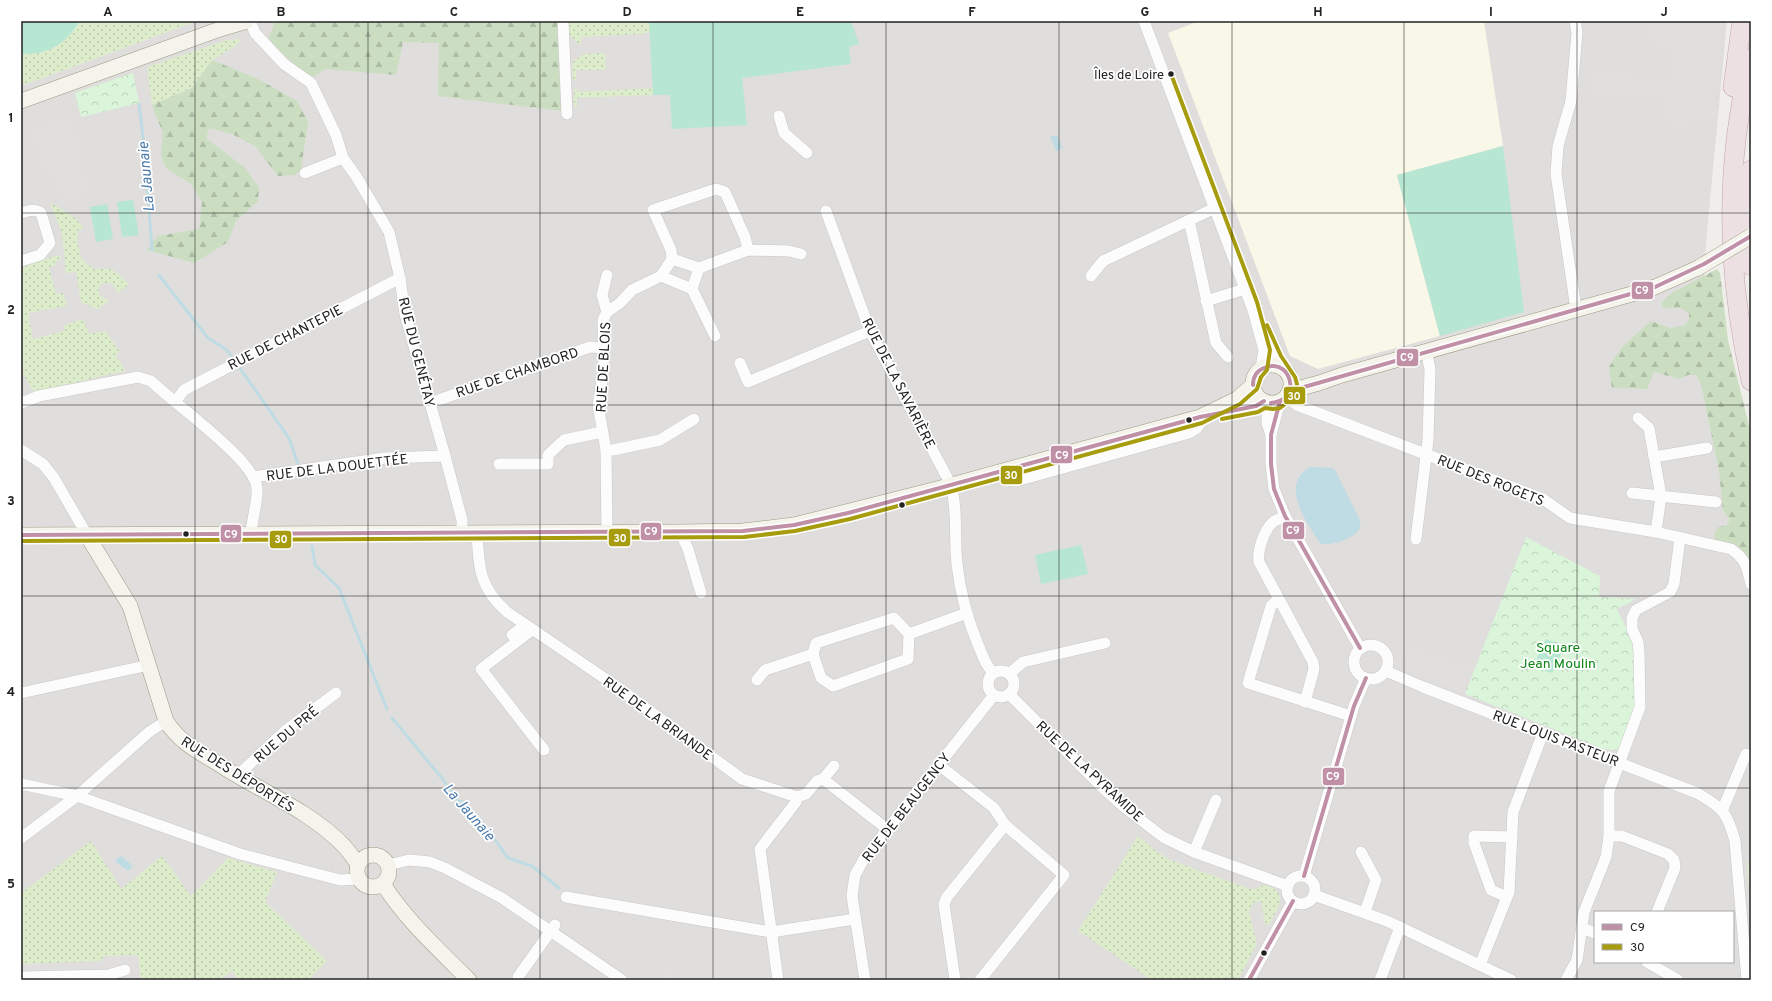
<svg xmlns="http://www.w3.org/2000/svg" width="1772" height="1001" font-family="Overpass,sans-serif">
	<defs>
		<pattern id="grass-dots" width="8" height="8" patternUnits="userSpaceOnUse"><rect width="8" height="8" fill="#ddeccb"/><path d="M2 2h.1M6 6h.1" fill="none" stroke="#bdcaae" stroke-width="1.8" stroke-linecap="round"/></pattern>
		<pattern id="forest-firs" width="22" height="20" patternUnits="userSpaceOnUse"><rect width="22" height="20" fill="#cbdec1"/><path d="M5 1l3.5 6h-7zM16 11l3.5 6h-7z" fill="#aebea6"/></pattern>
		<pattern id="park-crowns" width="20" height="18" patternUnits="userSpaceOnUse"><rect width="20" height="18" fill="#daf5da"/><path d="M2 6a3 3 0 1 1 6 0M12 15a3 3 0 1 1 6 0" fill="none" stroke="#bbd2bb"/></pattern>
	</defs>
	<rect width="100%" height="100%" fill="#f0eeeb"/>
	<!-- residential -->
	<path fill="#dfdedc" fill-rule="evenodd" d="M 197,21 L 1727,21 L 1706,243 L 1700,366 L 1751,562 L 1751,980 L 21,980 L 21,86 ZM 1595,912 L 1733,912 L 1733,962 L 1595,962 Z"/>
	<!-- education -->
	<path fill="#f8f7e8" d="M 1199,21 L 1484,21 L 1503,146 L 1397,175 L 1440,336 L 1318,369 L 1290,356 L 1168,33 Z"/>
	<!-- grass -->
	<g fill="url(#grass-dots)">
		<path d="M 80,21 L 197,21 L 21,86 L 21,54 C 48,55 66,44 80,21 Z"/>
		<path d="M 569,21 L 603,22 L 649,21 L 650,32 L 641,34 L 581,37 L 581,44 L 579,44 L 569,35 Z"/>
		<path d="M 242,39 L 234,47 L 212,60 L 192,88 L 152,105 L 147,67 L 227,40 Z"/>
		<path d="M 605,53 L 606,70 L 576,70 L 576,80 L 573,79 L 572,63 L 583,54 Z"/>
		<path d="M 577,88 L 577,92 L 653,88 L 653,95 L 577,98 L 577,107 L 574,107 L 574,90 Z"/>
		<path d="M 50,203 C 60,208 78,217 83,228 L 78,231 L 77,242 L 82,260 L 94,269 C 114,267 116,271 129,285 L 116,294 L 117,290 L 111,283 L 101,284 L 98,288 L 99,295 L 109,301 L 97,309 L 81,302 L 76,272 L 66,273 L 62,234 Z"/>
		<path d="M 60,255 L 61,260 L 56,261 L 56,265 L 49,267 L 56,294 L 63,293 L 67,306 L 28,313 L 33,339 L 65,331 L 64,325 L 83,319 L 89,334 L 105,331 L 119,350 L 120,352 L 115,354 L 125,371 L 34,392 L 21,370 L 21,265 Z"/>
		<path d="M 1138,836 L 1156,851 L 1170,860 L 1250,889 L 1257,889 L 1263,885 C 1267,886 1272,887 1275,889 C 1287,898 1274,915 1269,924 L 1265,924 L 1261,901 L 1253,903 L 1249,912 L 1257,944 L 1238,980 L 1152,980 L 1078,931 Z"/>
		<path d="M 91,841 L 121,889 L 162,856 L 191,896 L 228,858 L 277,872 L 265,902 L 327,961 L 308,980 L 239,980 L 232,971 L 220,980 L 21,980 L 21,893 Z"/>
		<path d="M 1751,862 L 1751,917 L 1747,863 Z"/>
	</g>
	<!-- forest -->
	<g fill="url(#forest-firs)">
		<path d="M 275,21 L 560,21 L 562,111 L 438,96 L 439,43 L 403,42 L 396,75 L 325,69 L 315,76 L 307,76 L 268,40 Z"/>
		<path d="M 212,60 L 258,79 L 297,101 L 308,122 L 301,170 L 295,175 L 278,176 L 255,146 L 232,134 L 209,128 L 206,138 L 245,168 L 259,188 L 258,201 L 236,221 L 228,242 L 194,263 L 147,250 L 158,236 L 199,229 L 202,202 L 191,184 L 166,168 L 161,155 L 163,133 L 152,105 L 192,88 Z"/>
		<path d="M 1717,269 L 1720,273 L 1728,340 L 1751,434 L 1751,578 L 1746,558 L 1715,540 L 1714,534 L 1718,527 L 1726,526 L 1730,520 L 1723,510 L 1719,471 L 1701,384 L 1696,375 L 1688,375 L 1679,379 L 1654,372 L 1647,389 L 1612,388 L 1609,367 L 1622,347 L 1651,321 L 1670,328 L 1684,326 L 1689,319 L 1689,313 L 1681,308 L 1663,308 L 1661,303 L 1672,293 Z"/>
	</g>
	<!-- park -->
	<g fill="url(#park-crowns)">
		<path d="M 133,73 L 139,103 L 81,117 L 75,93 Z"/>
		<path d="M 1526,537 L 1600,576 L 1599,597 L 1636,599 L 1617,609 L 1635,646 L 1636,704 L 1621,749 L 1613,750 L 1604,749 L 1465,694 Z"/>
	</g>
	<!-- pitch -->
	<g fill="#b7e6d2">
		<path d="M 21,21 L 80,21 C 66,44 48,55 21,54 Z"/>
		<path d="M 649,21 L 851,21 L 859,44 L 849,47 L 851,64 L 742,78 L 747,125 L 672,129 L 670,95 L 653,95 Z"/>
		<path d="M 1503,146 L 1524,312 L 1440,336 L 1397,175 Z"/>
		<path d="M 133,200 L 139,235 L 122,237 L 117,202 Z"/>
		<path d="M 107,204 L 113,239 L 96,242 L 90,207 Z"/>
		<path d="M 1081,545 L 1088,574 L 1041,584 L 1035,555 Z"/>
		<path d="M 1546,639 L 1564,647 L 1552,673 L 1533,666 Z"/>
	</g>
	<!-- parking -->
	<g fill="#e0dfde">
		<path d="M 1651,21 L 1673,21 L 1673,27 L 1678,27 L 1677,21 L 1724,21 L 1720,27 L 1717,84 L 1712,84 L 1717,118 L 1669,125 L 1664,96 L 1648,95 L 1648,93 L 1636,94 L 1591,92 L 1593,76 L 1670,80 L 1673,44 L 1650,42 Z"/>
		<path d="M 71,120 L 86,192 L 67,198 L 46,166 L 32,129 Z"/>
		<path d="M 1411,649 L 1472,670 L 1463,692 L 1403,668 Z"/>
		<path d="M 138,955 L 141,980 L 21,980 L 21,964 L 101,961 L 104,956 Z"/>
		<path d="M 668,970 L 683,980 L 661,980 Z"/>
	</g>
	<!-- water -->
	<g fill="#bfdbe3">
		<path d="M 1057,135 L 1063,148 L 1056,151 L 1050,137 Z"/>
		<path d="M 1310,467 L 1332,468 L 1335,470 L 1360,520 C 1360,523 1361,527 1359,529 C 1355,539 1329,547 1320,543 C 1306,521 1279,485 1310,467 Z"/>
		<path d="M 121,856 L 133,866 L 128,871 L 116,862 L 116,859 Z"/>
	</g>
	<g fill="none" stroke-linecap="round" stroke-linejoin="round">
		<!-- stream -->
		<g stroke="#bfdbe3" stroke-width="3">
			<path d="M 139,104 L 145,154 L 152,250"/>
			<path d="M 159,275 L 208,338 L 227,350 L 233,359"/>
			<path d="M 239,367 L 289,438 L 298,464"/>
			<path d="M 312,546 L 315,565 L 339,588 L 387,709"/>
			<path d="M 392,718 L 441,777 L 458,801 L 463,802 L 493,837 L 508,858 L 532,866 L 559,888"/>
		</g>
		<defs>
			<g id="street">
				<path d="M 250,21 L 255,33 L 284,64 L 311,83 L 336,135 L 343,158 L 356,176 L 389,232 L 400,278 L 405,314 L 445,456 L 462,520 L 462,532"/>
				<path d="M 563,21 L 567,114"/>
				<path d="M 1144,21 L 1253,310 L 1264,350 L 1261,368"/>
				<path d="M 1575,21 L 1577,33 L 1571,101 L 1558,146 L 1556,174 L 1576,309"/>
				<path d="M 779,116 L 784,133 L 807,153"/>
				<path d="M 305,173 L 343,158"/>
				<path d="M 826,211 L 870,331 L 951,485 C 958,511 954,538 957,564 C 960,592 968,621 979,647 C 983,656 986,667 994,673"/>
				<path d="M 21,213 C 28,211 34,208 41,213 L 50,243 L 40,255 L 21,261"/>
				<path d="M 1189,220 L 1216,343 L 1228,357"/>
				<path d="M 699,268 L 748,250 L 789,251 L 801,254"/>
				<path d="M 607,275 L 602,295 L 607,312 L 603,320 L 604,368 L 598,405 L 606,450 L 607,532"/>
				<path d="M 661,276 L 692,289 L 699,268 L 672,259"/>
				<path d="M 1091,276 L 1103,261 L 1215,208"/>
				<path d="M 692,289 L 715,336"/>
				<path d="M 1206,301 L 1245,289"/>
				<path d="M 607,312 L 620,303 L 632,290 L 661,276 L 672,259 L 671,250 L 653,210 L 716,189 L 725,192 L 745,237 L 748,250"/>
				<path d="M 1265,333 L 1281,367"/>
				<path d="M 740,363 L 748,382 L 870,331"/>
				<path d="M 1286,397 L 1297,405 L 1543,499 L 1570,518 L 1656,532 L 1731,549 C 1746,559 1747,567 1751,584"/>
				<path d="M 175,402 L 184,390 L 400,278"/>
				<path d="M 1267,402 L 1267,423 L 1271,435 L 1271,464 L 1274,489 L 1285,516 L 1360,648"/>
				<path d="M 21,403 L 39,396 L 138,377 L 151,381 C 173,403 255,460 257,488 C 258,500 252,520 251,533"/>
				<path d="M 430,403 L 590,347 L 605,348"/>
				<path d="M 1638,418 L 1649,428 L 1661,496 L 1656,532"/>
				<path d="M 1271,435 L 1280,401"/>
				<path d="M 21,450 L 43,464 L 54,478 L 87,535"/>
				<path d="M 606,450 L 613,450 L 660,440 L 694,419"/>
				<path d="M 1654,457 L 1707,448"/>
				<path d="M 499,464 L 548,464 L 548,455 L 564,440 L 602,432"/>
				<path d="M 1005,470 L 1007,480 L 1016,481 L 1189,433 L 1197,428 L 1205,416"/>
				<path d="M 253,477 L 384,458 L 445,456"/>
				<path d="M 1632,493 L 1716,502"/>
				<path d="M 1285,516 C 1281,518 1276,520 1273,522 C 1264,530 1257,551 1259,562 L 1313,662 L 1314,669 L 1305,702"/>
				<path d="M 477,532 C 479,568 479,587 507,612 L 613,684 L 742,779 L 797,797"/>
				<path d="M 680,532 L 688,549 L 701,593"/>
				<path d="M 1416,539 L 1428,440 L 1430,369 L 1426,351"/>
				<path d="M 1278,599 L 1271,606 L 1248,683 L 1351,716"/>
				<path d="M 894,618 L 909,634 L 908,659 L 833,686 L 821,678 L 813,654 L 816,643 Z"/>
				<path d="M 532,630 L 481,669 L 544,750"/>
				<path d="M 909,634 L 967,613"/>
				<path d="M 512,635 L 525,625"/>
				<circle cx="1371" cy="662" r="17"/>
				<path d="M 1386,671 L 1423,687 L 1697,793 C 1723,808 1727,812 1735,841 L 1747,980"/>
				<circle cx="1001" cy="684" r="13"/>
				<path d="M 1009,674 L 1023,662 L 1105,643"/>
				<path d="M 757,680 L 765,670 L 813,654"/>
				<path d="M 21,693 L 149,665"/>
				<path d="M 1009,694 L 1105,790 L 1124,807 L 1163,837 L 1194,852 L 1288,886"/>
				<path d="M 939,765 L 994,808 L 1005,825 L 947,897 L 944,904 L 955,980"/>
				<path d="M 237,776 L 285,731 L 336,693"/>
				<path d="M 823,779 L 834,766"/>
				<path d="M 21,784 L 77,796 L 240,854 L 340,880 L 359,879"/>
				<path d="M 797,797 L 806,794 L 817,781 L 823,779 L 887,829"/>
				<path d="M 1722,811 L 1746,754"/>
				<path d="M 1609,836 L 1622,836 L 1668,854 L 1674,860 L 1675,868 L 1657,912"/>
				<path d="M 21,838 L 77,796 L 149,732 L 166,721"/>
				<path d="M 1194,852 L 1216,800"/>
				<path d="M 1361,852 L 1376,880 L 1365,912"/>
				<path d="M 388,865 L 409,860 L 430,862 L 445,868 L 502,898 L 622,980"/>
				<path d="M 1304,876 L 1354,706 L 1366,678"/>
				<circle cx="1301" cy="890" r="14"/>
				<path d="M 1314,895 L 1387,921 L 1511,980"/>
				<path d="M 566,897 L 771,932 L 855,919"/>
				<path d="M 1507,897 L 1491,890 L 1474,843 L 1474,836 L 1512,837"/>
				<path d="M 1582,928 L 1595,933"/>
				<path d="M 1647,962 L 1678,980"/>
				<path d="M 1480,965 L 1509,892 L 1513,812 L 1543,733"/>
				<path d="M 21,977 L 108,975 L 125,970"/>
				<path d="M 518,977 L 555,925"/>
				<path d="M 778,980 L 760,849 L 796,802 L 797,797"/>
				<path d="M 865,980 L 852,896 L 855,875 L 864,859 L 994,695"/>
				<path d="M 980,980 L 1064,875 L 1005,825"/>
				<path d="M 1249,980 L 1293,901"/>
				<path d="M 1380,980 L 1400,927"/>
				<path d="M 1566,980 L 1577,960 L 1584,912 L 1606,857 L 1609,836 L 1609,791 L 1640,707 L 1639,652 L 1638,642 L 1632,629 L 1632,618 L 1636,610 L 1670,592 L 1674,584 L 1680,538"/>
			</g>
			<g id="secondary">
				<path d="M 21,101 L 220,29 L 247,21"/>
				<circle cx="1272" cy="384" r="19"/>
				<path d="M 1290,391 L 1319,383 L 1342,375 L 1639,292 L 1655,287 L 1698,268"/>
				<path d="M 1223,413 L 1256,406 L 1264,401"/>
				<path d="M 21,535 L 680,532 L 743,531 L 794,525 L 937,489 L 1200,417 L 1237,399 L 1253,385"/>
				<path d="M 87,535 L 130,606 L 166,721 C 180,743 198,751 220,765 C 260,791 309,810 343,845 C 349,851 353,858 358,864"/>
				<circle cx="373" cy="871" r="16"/>
				<path d="M 383,884 C 406,920 439,950 469,980"/>
			</g>
			<g id="highway">
				<path d="M 1751,59 C 1724,165 1727,275 1751,381"/>
				<path d="M 1733,87 L 1742,21"/>
				<path d="M 1751,170 L 1749,213 L 1751,266"/>
			</g>
		</defs>
		<!-- street casing -->
		<use href="#street" stroke="#c9c8c7" stroke-width="12"/>
		<!-- secondary casing -->
		<use href="#secondary" stroke="#999a82" stroke-width="16"/>
		<!-- highway casing -->
		<use href="#highway" stroke="#c5a2ac" stroke-width="20"/>
		<!-- street -->
		<use href="#street" stroke="#fdfcfc" stroke-width="11"/>
		<!-- secondary -->
		<use href="#secondary" stroke="#f4f4ed" stroke-width="15"/>
		<!-- highway -->
		<use href="#highway" stroke="#ece0e2" stroke-width="19"/>
		<defs>
			<path id="secondary-bridge" d="M 1698,268 L 1751,236"/>
		</defs>
		<!-- secondary-bridge casing -->
		<use href="#secondary-bridge" stroke="#999a82" stroke-width="16" stroke-linecap="butt"/>
		<!-- secondary-bridge -->
		<use href="#secondary-bridge" stroke="#f4f4ed" stroke-width="15"/>
		<defs>
			<g id="bus-1">
				<path d="M 1253,385 C 1253,377 1256,371 1264,368 C 1285,358 1300,387 1283,399 C 1280,402 1275,402 1271,403"/>
				<path d="M 1290,391 L 1655,287 L 1704,264 L 1751,236"/>
				<path d="M 1280,401 L 1271,435 L 1271,464 L 1274,489 L 1285,516 L 1360,648"/>
				<path d="M 21,535 L 743,531 L 794,525 L 848,513 L 1200,417 L 1256,406 L 1264,401"/>
				<path d="M 1304,876 L 1354,706 L 1366,678"/>
				<path d="M 1249,980 L 1293,901"/>
			</g>
			<g id="bus-2">
				<path d="M 1222,419 L 1258,412 L 1265,408 L 1273,409 L 1280,408 L 1292,399 L 1296,393 L 1297,384 L 1295,377 L 1281,356 L 1267,325"/>
				<path d="M 21,541 L 744,537 L 795,531 L 850,519 L 1202,423 L 1240,404 L 1257,389 L 1261,377 L 1267,370 L 1270,350 L 1257,302 L 1171,74"/>
			</g>
		</defs>
		<!-- bus-1 casing -->
		<use href="#bus-1" stroke="#fff" stroke-width="7"/>
		<!-- bus-2 casing -->
		<use href="#bus-2" stroke="#fff" stroke-width="7"/>
		<!-- bus-1 -->
		<use href="#bus-1" stroke="#c090a7" stroke-width="4"/>
		<!-- bus-2 -->
		<use href="#bus-2" stroke="#a79c0e" stroke-width="4"/>
	</g>
	<!-- grid -->
	<path fill="none" stroke="#222" stroke-width="1" stroke-opacity="0.55" d="M 195,21 L 195,980M 368,21 L 368,980M 540,21 L 540,980M 713,21 L 713,980M 886,21 L 886,980M 1059,21 L 1059,980M 1232,21 L 1232,980M 1404,21 L 1404,980M 1577,21 L 1577,980M 21,213 L 1751,213M 21,405 L 1751,405M 21,596 L 1751,596M 21,788 L 1751,788"/>
	<!-- markers -->
	<g fill="#222" stroke="#fff" stroke-width="1.5">
		<circle cx="1171" cy="74" r="3.5"/>
		<circle cx="1189" cy="420" r="3.5"/>
		<circle cx="902" cy="505" r="3.5"/>
		<circle cx="186" cy="534" r="3.5"/>
		<circle cx="1264" cy="953" r="3.5"/>
	</g>
	<g text-anchor="middle" stroke-width="3.5" stroke-linejoin="round" paint-order="stroke">
		<!-- bus labels -->
		<g font-size="13" fill="#222" stroke="#fff" text-anchor="end">
			<text x="1164" y="79">Îles de Loire</text>
		</g>
		<!-- street labels -->
		<g font-size="14" fill="#222" stroke="#fff">
			<text transform="translate(285 337) rotate(-27)" y="5">RUE DE CHANTEPIE</text>
			<text transform="translate(417 352) rotate(76)" y="5">RUE DU GENÉTAY</text>
			<text transform="translate(603 367) rotate(-87)" y="5">RUE DE BLOIS</text>
			<text transform="translate(517 372) rotate(-19)" y="5">RUE DE CHAMBORD</text>
			<text transform="translate(899 383) rotate(63)" y="5">RUE DE LA SAVARIÈRE</text>
			<text transform="translate(337 467) rotate(-7)" y="5">RUE DE LA DOUETTÉE</text>
			<text transform="translate(1491 480) rotate(22)" y="5">RUE DES ROGETS</text>
			<text transform="translate(658 718) rotate(36)" y="5">RUE DE LA BRIANDE</text>
			<text transform="translate(286 734) rotate(-40)" y="5">RUE DU PRÉ</text>
			<text transform="translate(1556 738) rotate(21)" y="5">RUE LOUIS PASTEUR</text>
			<text transform="translate(1090 771) rotate(43)" y="5">RUE DE LA PYRAMIDE</text>
			<text transform="translate(238 774) rotate(32)" y="5">RUE DES DÉPORTÉS</text>
			<text transform="translate(906 807) rotate(-52)" y="5">RUE DE BEAUGENCY</text>
		</g>
		<!-- park labels -->
		<g font-size="14" fill="#0c8416" stroke="#fff">
			<text x="1558" y="652">Square<tspan x="1558" dy="16">Jean Moulin</tspan></text>
		</g>
		<!-- water labels -->
		<g font-size="15" font-style="italic" fill="#4a7aab" stroke="#fff">
			<text transform="translate(146 177) rotate(-95)" y="5">La Jaunaie</text>
			<text transform="translate(469 812) rotate(49)" y="5">La Jaunaie</text>
		</g>
	</g>
	<g stroke="#fff" stroke-width="1.5">
		<rect x="1631" y="281" width="23" height="19" rx="4" fill="#c090a7"/>
		<rect x="1396" y="348" width="23" height="19" rx="4" fill="#c090a7"/>
		<rect x="1283" y="386" width="23" height="19" rx="4" fill="#a79c0e"/>
		<rect x="1050" y="445" width="23" height="19" rx="4" fill="#c090a7"/>
		<rect x="1000" y="465" width="23" height="20" rx="4" fill="#a79c0e"/>
		<rect x="1282" y="521" width="23" height="19" rx="4" fill="#c090a7"/>
		<rect x="640" y="522" width="22" height="19" rx="4" fill="#c090a7"/>
		<rect x="220" y="524" width="22" height="19" rx="4" fill="#c090a7"/>
		<rect x="608" y="528" width="23" height="19" rx="4" fill="#a79c0e"/>
		<rect x="269" y="530" width="23" height="19" rx="4" fill="#a79c0e"/>
		<rect x="1322" y="767" width="23" height="19" rx="4" fill="#c090a7"/>
	</g>
	<g font-size="11" text-anchor="middle" font-weight="bold" fill="#fff">
		<text x="1642" y="294">C9</text>
		<text x="1407" y="361">C9</text>
		<text x="1294" y="400">30</text>
		<text x="1062" y="459">C9</text>
		<text x="1011" y="479">30</text>
		<text x="1293" y="534">C9</text>
		<text x="651" y="535">C9</text>
		<text x="231" y="538">C9</text>
		<text x="620" y="542">30</text>
		<text x="281" y="543">30</text>
		<text x="1333" y="780">C9</text>
	</g>
	<!-- border -->
	<rect width="1772" height="1001" fill="none" stroke="#ffffff" stroke-width="44"/>
	<!-- legend -->
	<rect x="1594" y="911" width="140" height="52" fill="#ffffff" stroke="#a7a7a7"/>
	<rect x="1602" y="924" width="20" height="6" fill="#c090a7" stroke="#a7a7a7"/>
	<text x="1630" y="931" font-size="12" fill="#222222">C9</text>
	<rect x="1602" y="944" width="20" height="6" fill="#a79c0e" stroke="#a7a7a7"/>
	<text x="1630" y="951" font-size="12" fill="#222222">30</text>
	<rect x="22" y="22" width="1728" height="957" fill="none" stroke="#222" stroke-width="1.5"/>
	<g font-size="13" text-anchor="middle" font-weight="bold" fill="#222">
		<text x="108" y="16">A</text>
		<text x="281" y="16">B</text>
		<text x="454" y="16">C</text>
		<text x="627" y="16">D</text>
		<text x="800" y="16">E</text>
		<text x="972" y="16">F</text>
		<text x="1145" y="16">G</text>
		<text x="1318" y="16">H</text>
		<text x="1491" y="16">I</text>
		<text x="1664" y="16">J</text>
		<text x="11" y="122">1</text>
		<text x="11" y="314">2</text>
		<text x="11" y="505">3</text>
		<text x="11" y="696">4</text>
		<text x="11" y="888">5</text>
	</g>
</svg>
